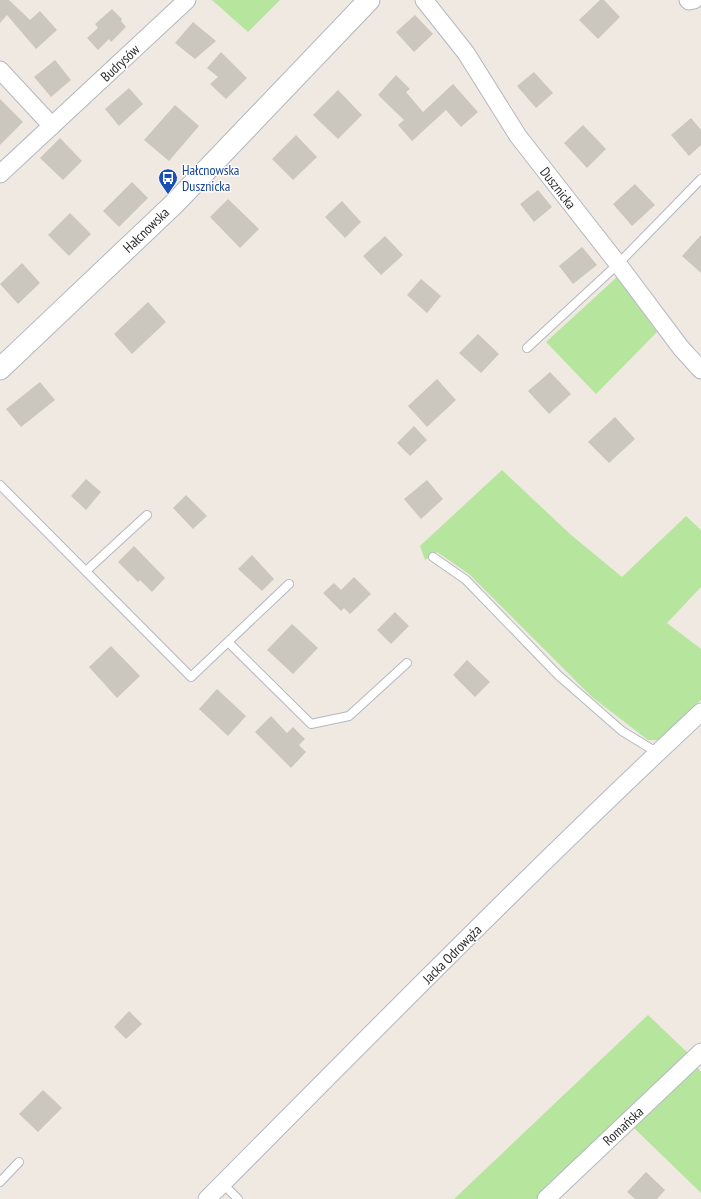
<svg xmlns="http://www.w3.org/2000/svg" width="701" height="1199" font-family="'PT Sans Narrow',sans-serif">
	<rect width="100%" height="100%" fill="#efe9e1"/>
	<!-- green -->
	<g fill="#b6e59e">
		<path d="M 212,0 L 280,0 L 248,32 Z"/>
		<path d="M 617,277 L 657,332 L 596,394 L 546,342 Z"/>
		<path d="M 502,470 L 570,534 L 622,577 L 686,516 L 701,530 L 701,587 L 667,623 L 701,649 L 701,700 L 658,740 L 648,740 L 592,697 L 469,574 L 437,552 L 425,560 L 420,546 Z"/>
		<path d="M 648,1015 L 691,1056 L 539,1199 L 454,1199 Z"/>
		<path d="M 697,1067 L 701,1072 L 701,1193 L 633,1127 Z"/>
	</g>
	<!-- building -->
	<g fill="#cbc7bf">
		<path d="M 0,0 L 9,0 L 30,20 L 40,11 L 57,30 L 36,49 L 7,15 L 0,23 Z"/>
		<path d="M 600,0 L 604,0 L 620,17 L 598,39 L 579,20 Z"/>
		<path d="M 112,9 L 122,19 L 121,21 L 126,27 L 111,42 L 109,39 L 98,50 L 87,38 L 98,28 L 95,24 Z"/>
		<path d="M 415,15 L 433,34 L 414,52 L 396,32 Z"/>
		<path d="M 193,22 L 216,41 L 195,59 L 175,43 Z"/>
		<path d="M 221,52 L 247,78 L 226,99 L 210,84 L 218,77 L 207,68 Z"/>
		<path d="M 55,60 L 71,80 L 51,97 L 34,77 Z"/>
		<path d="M 534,72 L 553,93 L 536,108 L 517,86 Z"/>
		<path d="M 396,75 L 410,89 L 406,92 L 423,112 L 453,84 L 478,112 L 461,127 L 446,110 L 412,141 L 398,125 L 404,120 L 378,95 Z"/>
		<path d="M 129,88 L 143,104 L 119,126 L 105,109 Z"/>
		<path d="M 338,90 L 362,115 L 338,139 L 313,115 Z"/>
		<path d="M 0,99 L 23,122 L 0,145 Z"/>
		<path d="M 175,105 L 199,126 L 169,161 L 144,140 Z"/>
		<path d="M 691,118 L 701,130 L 701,145 L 689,156 L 671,135 Z"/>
		<path d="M 583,125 L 606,149 L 587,168 L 564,143 Z"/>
		<path d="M 296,135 L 317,157 L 293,180 L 272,159 Z"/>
		<path d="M 60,138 L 82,161 L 63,180 L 40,158 Z"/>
		<path d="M 132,182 L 148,198 L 119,227 L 103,211 Z"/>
		<path d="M 635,184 L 655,205 L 632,226 L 613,204 Z"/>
		<path d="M 538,190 L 552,207 L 534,222 L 520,204 Z"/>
		<path d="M 228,199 L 259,229 L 240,248 L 210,217 Z"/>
		<path d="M 342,201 L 361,222 L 345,238 L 325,217 Z"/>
		<path d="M 70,213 L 91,234 L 69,256 L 48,235 Z"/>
		<path d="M 701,235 L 701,273 L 682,256 Z"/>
		<path d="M 385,236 L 403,255 L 381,275 L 363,256 Z"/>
		<path d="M 582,247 L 597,265 L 573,284 L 559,266 Z"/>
		<path d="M 22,263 L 40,283 L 18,304 L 0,284 Z"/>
		<path d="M 421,279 L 441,296 L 427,313 L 407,295 Z"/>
		<path d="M 148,302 L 166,322 L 132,354 L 114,334 Z"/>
		<path d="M 478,334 L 499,354 L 481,373 L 459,353 Z"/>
		<path d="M 550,372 L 571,394 L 549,414 L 528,391 Z"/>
		<path d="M 437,379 L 456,400 L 427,427 L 408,406 Z"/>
		<path d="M 40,382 L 55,400 L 21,427 L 6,409 Z"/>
		<path d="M 615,417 L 635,439 L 609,463 L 588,442 Z"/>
		<path d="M 414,426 L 427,440 L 410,456 L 397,443 Z"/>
		<path d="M 86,479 L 101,492 L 86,510 L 71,496 Z"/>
		<path d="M 427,480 L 443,499 L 421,519 L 404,499 Z"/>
		<path d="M 186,495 L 207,516 L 193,529 L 173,508 Z"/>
		<path d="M 134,546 L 165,578 L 152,592 L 140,580 L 138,582 L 118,562 Z"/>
		<path d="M 252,555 L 274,579 L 262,591 L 238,569 Z"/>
		<path d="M 354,577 L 371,594 L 350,614 L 344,608 L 341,611 L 323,593 L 334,583 L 341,590 Z"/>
		<path d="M 395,612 L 409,626 L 391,644 L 377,630 Z"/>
		<path d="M 292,624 L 318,648 L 293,674 L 267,650 Z"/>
		<path d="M 111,646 L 140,676 L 117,698 L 89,667 Z"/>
		<path d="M 467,660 L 490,682 L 475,697 L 453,675 Z"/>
		<path d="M 217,689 L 246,716 L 228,736 L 199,709 Z"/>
		<path d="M 271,716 L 287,733 L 293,727 L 305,739 L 299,745 L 306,752 L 291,768 L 255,732 Z"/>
		<path d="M 129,1011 L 142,1024 L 126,1039 L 114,1027 Z"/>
		<path d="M 43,1090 L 62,1108 L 38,1132 L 19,1114 Z"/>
		<path d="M 646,1172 L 665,1190 L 657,1199 L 635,1199 L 627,1192 Z"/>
	</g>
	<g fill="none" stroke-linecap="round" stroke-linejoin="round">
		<defs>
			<g id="service">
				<path d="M 527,348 L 618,264 L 701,179"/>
				<path d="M 0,485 L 191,677 L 289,584"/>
				<path d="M 433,557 L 466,580 L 558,675 L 622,731 L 658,753"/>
				<path d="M 86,571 L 147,515"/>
				<path d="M 228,642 L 311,724 L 349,716 L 407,663"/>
				<path d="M 0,1182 L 19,1162"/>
				<path d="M 222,1183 L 238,1199"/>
			</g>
			<g id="minor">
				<path d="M 424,0 L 466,53 L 518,136 L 618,264 L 681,348 L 701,370"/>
				<path d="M 688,0 L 689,1 L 694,0"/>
				<path d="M 0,70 L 52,126"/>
				<path d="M 0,174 L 187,0"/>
				<path d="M 207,1199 C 370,1035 532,870 701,712"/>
				<path d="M 546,1199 L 701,1052"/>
			</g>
			<path id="tertiary" d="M 0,369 L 175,203 L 369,0"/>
		</defs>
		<!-- service casing -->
		<use href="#service" stroke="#b4b7c1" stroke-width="10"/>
		<!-- minor casing -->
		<use href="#minor" stroke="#b4b7c1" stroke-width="19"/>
		<!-- tertiary casing -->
		<use href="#tertiary" stroke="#b4b7c1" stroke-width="23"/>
		<!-- service -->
		<use href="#service" stroke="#fff" stroke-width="8"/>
		<!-- minor -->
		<use href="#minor" stroke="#fff" stroke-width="17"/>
		<!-- tertiary -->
		<use href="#tertiary" stroke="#fff" stroke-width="21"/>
	</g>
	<!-- icons -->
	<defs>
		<symbol id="bus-pin" viewBox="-11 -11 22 30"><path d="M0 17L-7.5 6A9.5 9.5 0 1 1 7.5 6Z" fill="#1a4fb4" stroke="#fff"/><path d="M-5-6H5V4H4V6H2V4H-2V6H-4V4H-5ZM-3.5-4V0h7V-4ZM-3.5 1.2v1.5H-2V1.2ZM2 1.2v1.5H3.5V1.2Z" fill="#fff"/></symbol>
	</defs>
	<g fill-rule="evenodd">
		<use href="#bus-pin" x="157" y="167" width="22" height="30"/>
	</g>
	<g text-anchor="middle" stroke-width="3" stroke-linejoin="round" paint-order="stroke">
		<!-- street labels -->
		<g font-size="14" fill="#2e2e2e" stroke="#fff">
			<text transform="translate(120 63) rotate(-43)" y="5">Budrysów</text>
			<text transform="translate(558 188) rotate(52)" y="5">Dusznicka</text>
			<text transform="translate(146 230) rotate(-44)" y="5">Hałcnowska</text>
			<text transform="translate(452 954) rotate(-45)" y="5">Jacka Odrowąża</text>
			<text transform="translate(623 1126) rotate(-43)" y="5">Romańska</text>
		</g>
		<!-- transit labels -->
		<g font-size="14" fill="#164399" stroke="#fff" text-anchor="start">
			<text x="182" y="175">Hałcnowska<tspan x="182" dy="16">Dusznicka</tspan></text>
		</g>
	</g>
</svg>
